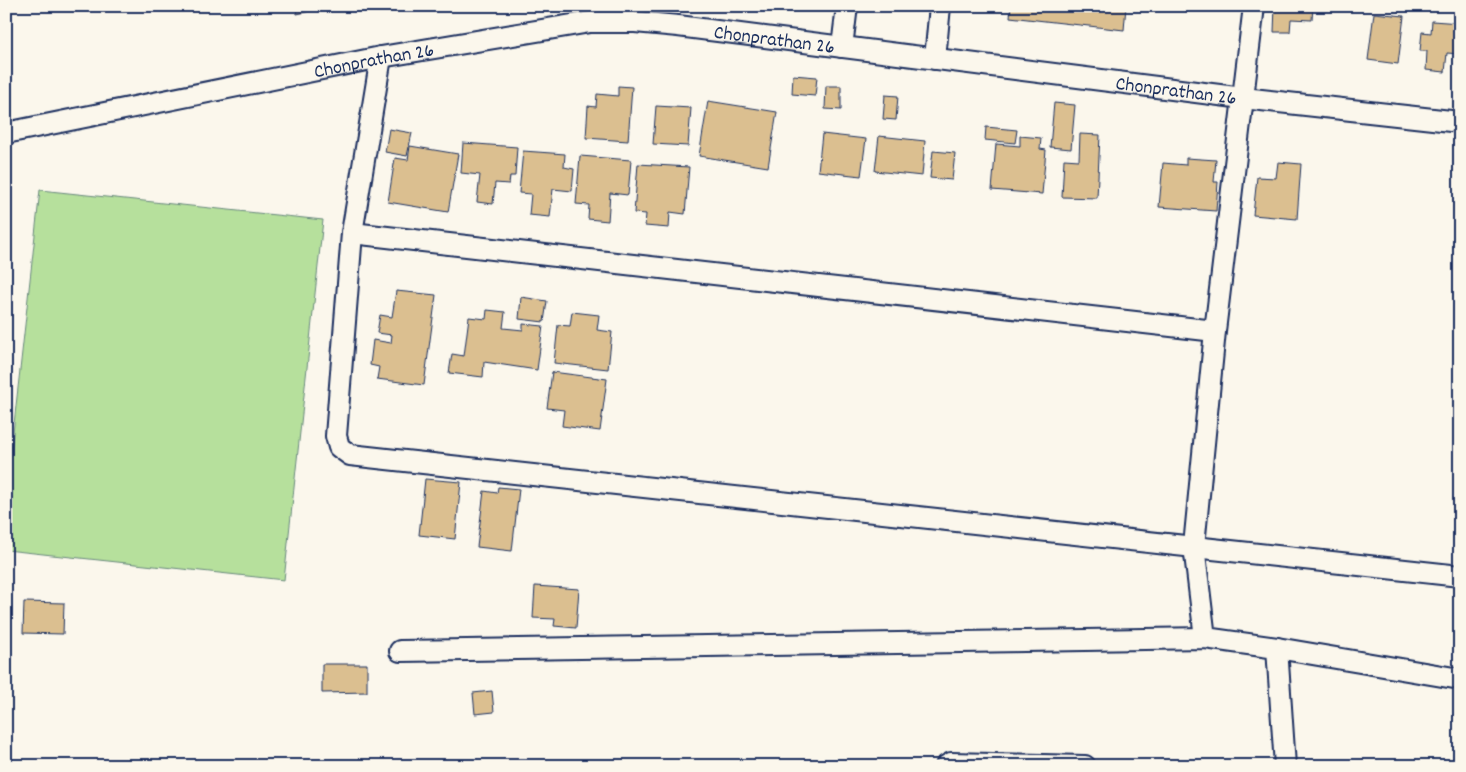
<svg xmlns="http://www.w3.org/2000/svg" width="1466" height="772" font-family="Dekko,sans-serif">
	<rect width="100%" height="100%" fill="#fbf7ec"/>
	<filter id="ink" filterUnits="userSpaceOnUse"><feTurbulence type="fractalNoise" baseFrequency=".02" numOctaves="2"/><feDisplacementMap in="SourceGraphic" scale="10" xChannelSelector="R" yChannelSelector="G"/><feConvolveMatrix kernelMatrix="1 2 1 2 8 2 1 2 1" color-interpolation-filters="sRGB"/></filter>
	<g filter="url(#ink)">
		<!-- green -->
		<path fill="#b6e09c" stroke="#68887d" d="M 40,190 L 323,220 L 284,580 L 6,550 L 6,496 Z"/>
		<!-- building -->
		<g fill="#dbbf90" stroke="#1b2f5e">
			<path d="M 295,6 L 333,6 L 297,14 Z"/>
			<path d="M 1011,6 L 1126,6 L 1124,30 L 1010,17 Z"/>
			<path d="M 1275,6 L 1313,6 L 1312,20 L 1291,19 L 1290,32 L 1274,32 Z"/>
			<path d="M 1374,13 L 1404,16 L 1398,64 L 1368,60 Z"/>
			<path d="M 1432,21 L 1460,23 L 1460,54 L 1447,53 L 1445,72 L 1426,70 L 1427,51 L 1420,51 L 1422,32 L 1431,33 Z"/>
			<path d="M 793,75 L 817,77 L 815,96 L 792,94 Z"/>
			<path d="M 618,86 L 632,87 L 628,141 L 586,138 L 588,106 L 596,107 L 597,94 L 618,96 Z"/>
			<path d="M 826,86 L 841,86 L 841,110 L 825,109 Z"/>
			<path d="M 885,95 L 898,96 L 896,120 L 883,119 Z"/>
			<path d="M 708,101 L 777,112 L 768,167 L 699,156 Z"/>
			<path d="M 1054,103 L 1075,105 L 1071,149 L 1050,147 Z"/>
			<path d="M 656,106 L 691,108 L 688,146 L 653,144 Z"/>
			<path d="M 986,127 L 1017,130 L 1015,143 L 985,140 Z"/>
			<path d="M 389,129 L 412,133 L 407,156 L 385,152 Z"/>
			<path d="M 822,134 L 866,139 L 861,176 L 818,171 Z"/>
			<path d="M 1080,134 L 1100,135 L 1097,198 L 1062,197 L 1064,159 L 1079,160 Z"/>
			<path d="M 879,136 L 925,141 L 922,176 L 875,171 Z"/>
			<path d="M 1020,136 L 1041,138 L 1040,149 L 1046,150 L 1042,194 L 992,190 L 996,144 L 1020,146 Z"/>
			<path d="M 463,143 L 517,147 L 515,176 L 510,176 L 509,184 L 495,183 L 493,204 L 477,202 L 480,175 L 461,173 Z"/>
			<path d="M 410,146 L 458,154 L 448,212 L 388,202 L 395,158 L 408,160 Z"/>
			<path d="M 523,151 L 565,154 L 564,167 L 574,169 L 572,191 L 553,189 L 550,217 L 529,215 L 531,194 L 519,193 Z"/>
			<path d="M 933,151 L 955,153 L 952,180 L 930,178 Z"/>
			<path d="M 580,156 L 631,160 L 628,195 L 610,193 L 608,221 L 588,219 L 589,205 L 576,204 Z"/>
			<path d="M 1186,158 L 1216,160 L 1214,182 L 1218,182 L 1216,211 L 1159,207 L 1163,163 L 1186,165 Z"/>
			<path d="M 1278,162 L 1301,164 L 1297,219 L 1253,215 L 1257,177 L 1276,178 Z"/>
			<path d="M 638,164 L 689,167 L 685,214 L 670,212 L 669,228 L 645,226 L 646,214 L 634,213 Z"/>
			<path d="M 396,291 L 436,295 L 424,385 L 377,379 L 379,367 L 370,365 L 373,340 L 391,343 L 392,335 L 377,333 L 380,315 L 392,317 Z"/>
			<path d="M 521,297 L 547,301 L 544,322 L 519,319 Z"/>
			<path d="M 487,310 L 505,312 L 503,328 L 523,330 L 523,324 L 543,326 L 537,370 L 484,362 L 483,377 L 449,373 L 452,354 L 464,356 L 469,317 L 486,319 Z"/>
			<path d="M 572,312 L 599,315 L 597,330 L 612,332 L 608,369 L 554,363 L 558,325 L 570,326 Z"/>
			<path d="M 552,372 L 607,379 L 600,431 L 562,426 L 564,410 L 547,408 Z"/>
			<path d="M 425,479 L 461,482 L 455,539 L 419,535 Z"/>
			<path d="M 498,487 L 519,489 L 512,551 L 477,547 L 484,491 L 497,493 Z"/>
			<path d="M 535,586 L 579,589 L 576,628 L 554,626 L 555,619 L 533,618 Z"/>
			<path d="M 24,602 L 64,603 L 63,634 L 23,633 Z"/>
			<path d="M 322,664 L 367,664 L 367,692 L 322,693 Z"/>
			<path d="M 492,691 L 494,712 L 475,714 L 473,693 Z"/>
		</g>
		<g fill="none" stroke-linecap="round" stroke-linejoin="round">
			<defs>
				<g id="minor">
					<path d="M 842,47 L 847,6"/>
					<path d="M 381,57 L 352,233 L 336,436 L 339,447 L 350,455 L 1460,576"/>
					<path d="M 935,59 L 940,6"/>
					<path id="s1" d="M 6,133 L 381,57 L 590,22 L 635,22 L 678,26 L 1243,98 L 1460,122"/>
					<path d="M 352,233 L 1215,331"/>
					<path d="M 1205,638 L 1194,546 L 1215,331 L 1254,6"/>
					<path d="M 1277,648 L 1460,679"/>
					<path d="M 400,651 L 1205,638 L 1277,648 L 1285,766"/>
					<path d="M 946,766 L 951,763 L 1085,766"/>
				</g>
			</defs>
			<!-- minor casing -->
			<use href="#minor" stroke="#1b2f5e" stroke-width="24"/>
			<!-- minor -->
			<use href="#minor" stroke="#fbf7ec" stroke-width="20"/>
		</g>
	</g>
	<g text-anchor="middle" stroke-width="4.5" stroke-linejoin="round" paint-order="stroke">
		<!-- street labels -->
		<g font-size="20" fill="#1b2f5e" stroke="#fbf7ec">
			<text dy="7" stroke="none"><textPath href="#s1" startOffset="780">Chonprathan 26</textPath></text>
			<text dy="7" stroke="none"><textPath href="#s1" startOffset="375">Chonprathan 26</textPath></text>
			<text dy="7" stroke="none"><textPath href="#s1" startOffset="1185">Chonprathan 26</textPath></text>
		</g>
	</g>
	<!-- margin -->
	<rect width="1466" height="772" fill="none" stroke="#fbf7ec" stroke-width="25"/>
	<rect x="12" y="12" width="1441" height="747" fill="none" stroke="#1b2f5e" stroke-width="2" filter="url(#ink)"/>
</svg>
